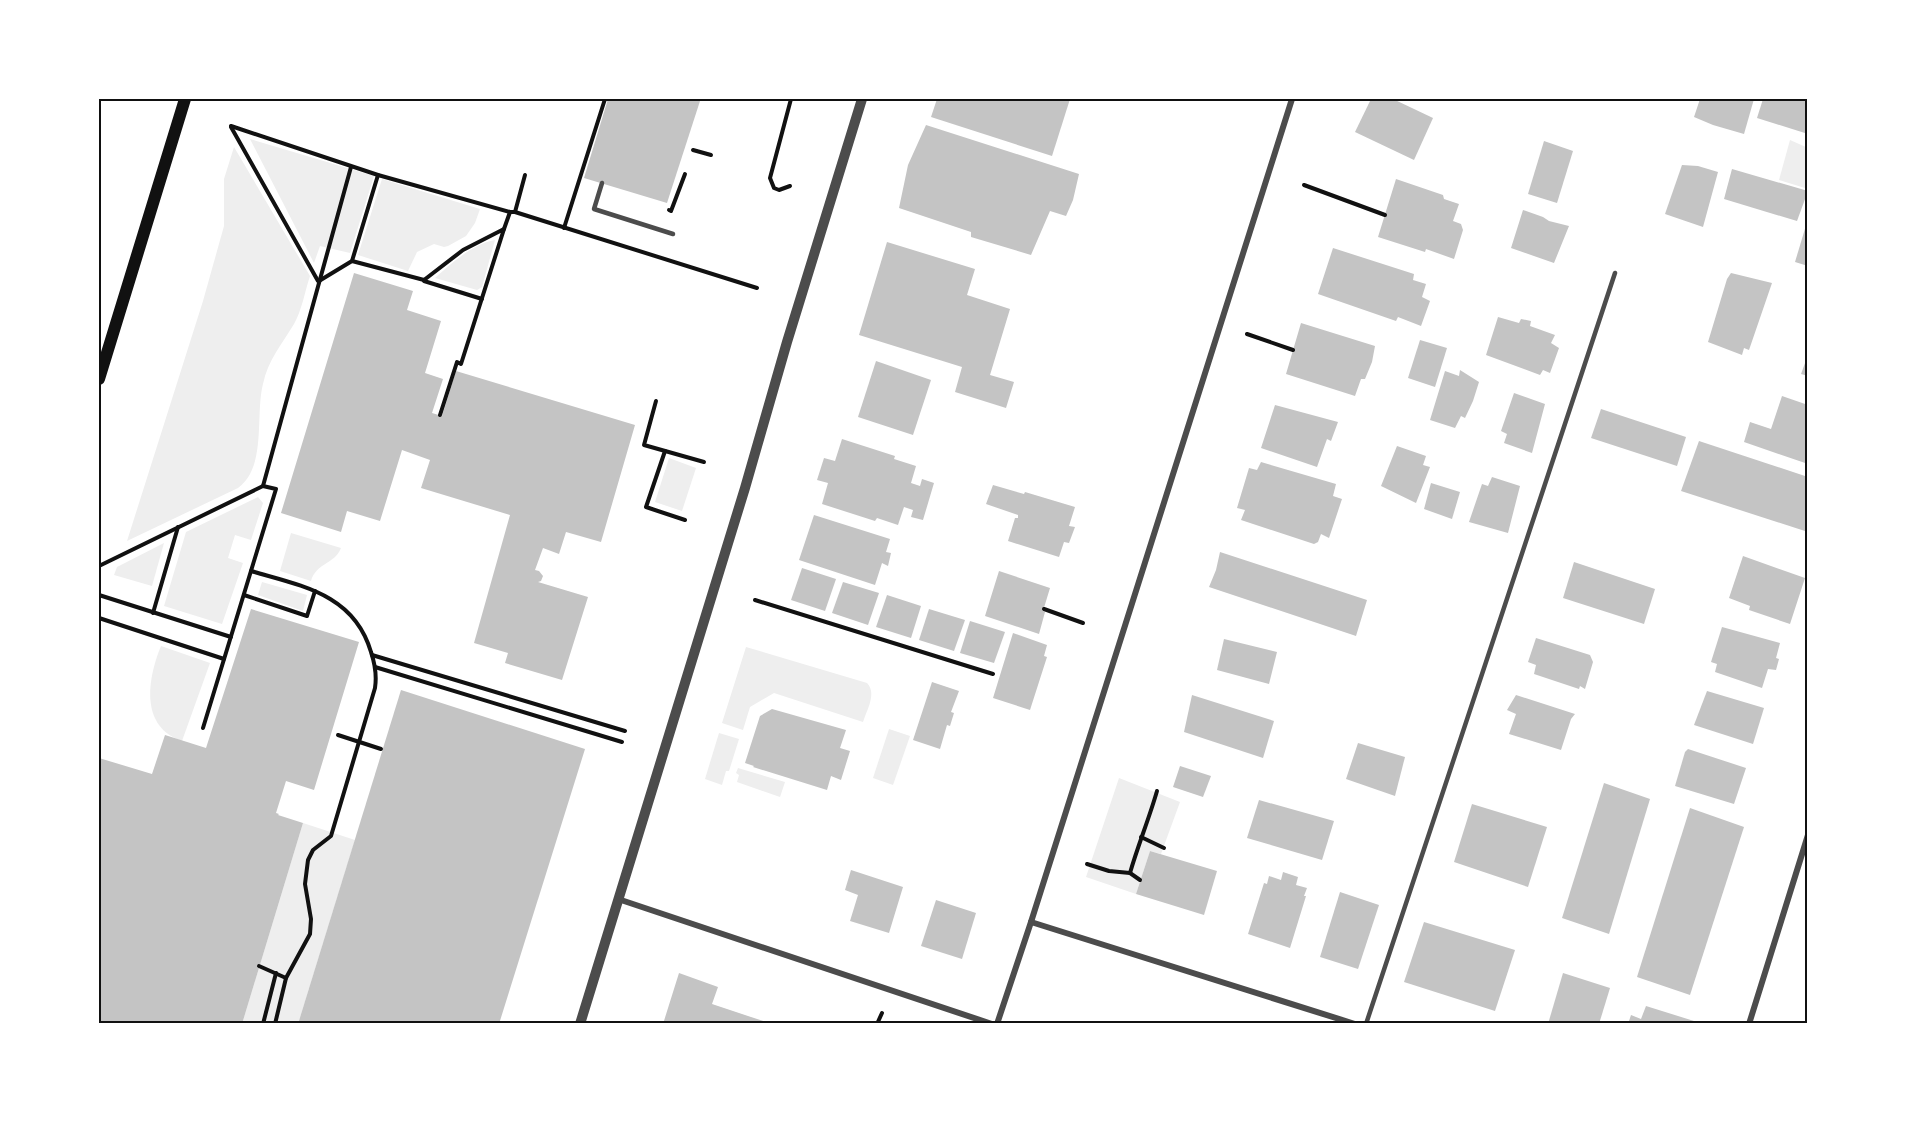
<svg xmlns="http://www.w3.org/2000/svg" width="1907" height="1123" font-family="Manrope,sans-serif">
	<rect width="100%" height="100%" fill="#fff"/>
	<!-- green -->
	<g fill="#eee">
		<path d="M 250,139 L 374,176 L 350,253 L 320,246 L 314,263 Z"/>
		<path d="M 1790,140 L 1808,148 L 1808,176 L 1805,188 L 1779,180 Z"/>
		<path d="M 234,147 L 310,276 C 305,291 302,310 294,324 C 282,344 268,360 263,384 C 255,415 267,467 238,488 L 127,541 L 203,301 L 224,226 L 224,179 Z"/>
		<path d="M 382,179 L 480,209 L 475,223 L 466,236 L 448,246 L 444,247 L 434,244 L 417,252 L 408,271 L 358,255 Z"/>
		<path d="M 495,240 L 482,287 L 477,290 L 435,278 C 452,263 472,244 495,240 Z"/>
		<path d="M 669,458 L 696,468 L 682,511 L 655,502 Z"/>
		<path d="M 258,497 L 263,503 L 251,540 L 235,535 L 228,558 L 243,563 L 222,624 L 164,606 L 186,532 Z"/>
		<path d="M 291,533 L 341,548 C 335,564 316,563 311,581 L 280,571 Z"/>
		<path d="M 164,543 L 152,586 L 114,575 L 117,567 Z"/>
		<path d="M 262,582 L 307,595 L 303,611 L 258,595 Z"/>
		<path d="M 161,646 L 210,663 L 182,741 C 140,727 147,680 161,646 Z"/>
		<path d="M 746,647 L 867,683 C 877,693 867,710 863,722 L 774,693 L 750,707 L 743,730 L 722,723 Z"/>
		<path d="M 889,729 L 910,736 L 893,785 L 873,778 Z"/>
		<path d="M 719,733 L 739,739 L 729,771 L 726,771 L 722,785 L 705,779 Z"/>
		<path d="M 738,768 L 785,782 L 780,797 L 737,782 L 739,775 L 736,773 Z"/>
		<path d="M 1119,778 L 1180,802 L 1161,854 L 1150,851 L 1136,894 L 1086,877 Z"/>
		<path d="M 303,823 L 355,840 L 298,1024 L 242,1024 Z"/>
	</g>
	<!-- building -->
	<g fill="#c4c4c4">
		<path d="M 608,99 L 694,99 L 700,101 L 667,203 L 584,178 Z"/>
		<path d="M 937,99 L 1070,99 L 1052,156 L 931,117 Z"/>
		<path d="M 1371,99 L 1393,99 L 1433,118 L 1414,160 L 1355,132 Z"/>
		<path d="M 1700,99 L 1754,99 L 1744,134 L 1713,125 L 1694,117 Z"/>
		<path d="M 1763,99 L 1808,99 L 1808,134 L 1757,118 Z"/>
		<path d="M 926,125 L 1079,174 L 1073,200 L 1066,216 L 1050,211 L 1031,255 L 971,237 L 971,232 L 899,208 L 908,165 Z"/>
		<path d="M 1544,141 L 1573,151 L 1557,203 L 1528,194 Z"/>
		<path d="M 1682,165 L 1698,166 L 1718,172 L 1703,227 L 1665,214 Z"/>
		<path d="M 1732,169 L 1808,191 L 1797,221 L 1724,199 Z"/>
		<path d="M 1396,179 L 1443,195 L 1444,199 L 1459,204 L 1453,221 L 1461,224 L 1463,230 L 1454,259 L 1426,249 L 1425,252 L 1378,237 Z"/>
		<path d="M 1523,210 L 1543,217 L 1549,221 L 1569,226 L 1554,263 L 1511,248 Z"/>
		<path d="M 1807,222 L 1808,222 L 1808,266 L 1795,262 Z"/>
		<path d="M 887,242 L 975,269 L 967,295 L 1010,309 L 990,375 L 1014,382 L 1006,408 L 955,392 L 962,367 L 859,335 Z"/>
		<path d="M 1333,248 L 1414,274 L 1413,280 L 1426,284 L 1422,297 L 1430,301 L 1421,326 L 1398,317 L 1396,321 L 1318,294 Z"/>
		<path d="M 354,273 L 413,291 L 407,310 L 441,321 L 425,373 L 443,379 L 432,413 L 442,416 L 456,371 L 635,425 L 601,542 L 566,532 L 559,554 L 543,548 L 535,570 L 539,571 L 543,576 L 541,581 L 538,582 L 588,597 L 562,680 L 505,663 L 508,653 L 474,643 L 510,515 L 421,488 L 430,460 L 402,450 L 380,521 L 347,511 L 341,532 L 281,513 Z"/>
		<path d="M 1731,273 L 1772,283 L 1749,350 L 1744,348 L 1742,355 L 1708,342 L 1727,279 Z"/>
		<path d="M 1498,317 L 1519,323 L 1521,319 L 1531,321 L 1530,326 L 1555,335 L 1551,343 L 1559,348 L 1550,373 L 1543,370 L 1540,375 L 1486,355 Z"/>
		<path d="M 1301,323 L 1375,346 L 1372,362 L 1365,379 L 1361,379 L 1355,396 L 1286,374 Z"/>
		<path d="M 1420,340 L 1447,348 L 1435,387 L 1408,378 Z"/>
		<path d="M 1808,355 L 1808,376 L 1801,374 Z"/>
		<path d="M 876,361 L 931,380 L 913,435 L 858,417 Z"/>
		<path d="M 1460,370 L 1479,382 L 1473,401 L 1465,418 L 1461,416 L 1455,428 L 1430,420 L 1445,371 L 1459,376 Z"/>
		<path d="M 1514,393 L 1545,404 L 1532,453 L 1504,443 L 1507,434 L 1501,431 Z"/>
		<path d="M 1782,396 L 1808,405 L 1808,464 L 1744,442 L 1750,422 L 1771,429 Z"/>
		<path d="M 1275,405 L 1338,422 L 1331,441 L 1327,439 L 1317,467 L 1261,448 Z"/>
		<path d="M 1601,409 L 1686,437 L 1677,466 L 1591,438 Z"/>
		<path d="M 842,439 L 895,456 L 894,459 L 916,466 L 911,483 L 920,486 L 922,479 L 934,483 L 923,520 L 911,517 L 913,510 L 904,507 L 898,525 L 877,518 L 875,521 L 822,504 L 828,483 L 817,480 L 824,458 L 835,461 Z"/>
		<path d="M 1699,441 L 1808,477 L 1808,532 L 1681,491 Z"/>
		<path d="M 1397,446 L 1426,456 L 1423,465 L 1430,467 L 1416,503 L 1381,486 Z"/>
		<path d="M 1261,462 L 1336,484 L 1333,496 L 1342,499 L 1329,538 L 1321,534 L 1318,542 L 1314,544 L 1241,520 L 1245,510 L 1237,508 L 1249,468 L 1257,470 Z"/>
		<path d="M 1492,477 L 1520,486 L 1508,533 L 1469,522 L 1482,484 L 1488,486 Z"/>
		<path d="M 1431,483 L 1460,492 L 1452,519 L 1424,509 Z"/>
		<path d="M 993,485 L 1024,494 L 1025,492 L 1075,507 L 1069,526 L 1075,527 L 1069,543 L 1064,542 L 1059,557 L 1008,541 L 1015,518 L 1018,518 L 1018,515 L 986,504 Z"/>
		<path d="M 814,515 L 890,539 L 886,552 L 891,553 L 888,566 L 882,563 L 875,585 L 799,560 Z"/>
		<path d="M 1220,552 L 1367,600 L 1356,636 L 1209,587 L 1216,570 Z"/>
		<path d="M 1743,556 L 1805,578 L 1790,624 L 1749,610 L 1750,606 L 1729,598 Z"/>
		<path d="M 1574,562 L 1655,589 L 1644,624 L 1563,598 Z"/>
		<path d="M 802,568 L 836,579 L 825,611 L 791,600 Z"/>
		<path d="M 999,571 L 1050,588 L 1043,611 L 1045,612 L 1039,634 L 985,616 Z"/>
		<path d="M 843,582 L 879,593 L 868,625 L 832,613 Z"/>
		<path d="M 887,595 L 921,606 L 911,638 L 876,627 Z"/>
		<path d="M 251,609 L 359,642 L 314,790 L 286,781 L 276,813 L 279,814 L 278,815 L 303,823 L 242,1024 L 99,1024 L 99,758 L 152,774 L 165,735 L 206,748 Z"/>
		<path d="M 929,609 L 965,620 L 954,651 L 919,640 Z"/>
		<path d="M 970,621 L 1005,632 L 994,663 L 960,653 Z"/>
		<path d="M 1722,627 L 1780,643 L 1776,658 L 1779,659 L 1776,670 L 1768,669 L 1762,688 L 1715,672 L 1717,664 L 1711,662 Z"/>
		<path d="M 1013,633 L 1047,645 L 1044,656 L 1047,657 L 1030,710 L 993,698 Z"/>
		<path d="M 1536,638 L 1590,655 L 1593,662 L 1585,689 L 1580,686 L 1579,689 L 1534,674 L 1536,665 L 1528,662 Z"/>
		<path d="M 1224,639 L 1277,652 L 1269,684 L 1217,670 Z"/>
		<path d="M 932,682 L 959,691 L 951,712 L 954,713 L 950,726 L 947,725 L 940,749 L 913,740 Z"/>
		<path d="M 401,690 L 585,749 L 499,1024 L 298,1024 Z"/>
		<path d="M 1707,691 L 1764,708 L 1753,744 L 1694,725 Z"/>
		<path d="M 1192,695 L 1274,721 L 1263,758 L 1184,732 Z"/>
		<path d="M 1516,695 L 1575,714 L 1571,719 L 1561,750 L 1509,734 L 1516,714 L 1507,710 Z"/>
		<path d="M 772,709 L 846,730 L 840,748 L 850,751 L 841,780 L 831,776 L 827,790 L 753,767 L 754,766 L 745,763 L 760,716 Z"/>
		<path d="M 1358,743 L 1405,757 L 1395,796 L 1346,779 Z"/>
		<path d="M 1688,749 L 1746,768 L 1734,804 L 1675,786 L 1685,752 Z"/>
		<path d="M 1180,766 L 1211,776 L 1203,797 L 1173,787 Z"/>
		<path d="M 1604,783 L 1650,799 L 1609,934 L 1562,918 Z"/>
		<path d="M 1259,800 L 1334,821 L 1322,860 L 1247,838 Z"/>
		<path d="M 1472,804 L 1547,827 L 1528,887 L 1454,862 Z"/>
		<path d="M 1690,808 L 1744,827 L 1690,995 L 1637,977 Z"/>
		<path d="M 1150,851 L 1217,871 L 1204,915 L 1136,894 Z"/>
		<path d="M 851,870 L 903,887 L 889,933 L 850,921 L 858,895 L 845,890 Z"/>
		<path d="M 1283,872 L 1298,877 L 1296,885 L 1307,888 L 1304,896 L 1306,896 L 1290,948 L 1248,934 L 1264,883 L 1267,884 L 1269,876 L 1281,880 Z"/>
		<path d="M 1340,892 L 1379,905 L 1358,969 L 1320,957 Z"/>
		<path d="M 936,900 L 976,913 L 962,959 L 921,946 Z"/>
		<path d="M 1424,922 L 1515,950 L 1495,1011 L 1404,982 Z"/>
		<path d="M 679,973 L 718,987 L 712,1004 L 772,1024 L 663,1024 Z"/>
		<path d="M 1563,973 L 1610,988 L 1599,1024 L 1548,1024 Z"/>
		<path d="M 1646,1006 L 1694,1021 L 1693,1024 L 1628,1024 L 1631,1015 L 1641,1019 Z"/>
	</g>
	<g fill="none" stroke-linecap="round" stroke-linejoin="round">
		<!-- path -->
		<g stroke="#111" stroke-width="4">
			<path d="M 231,126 L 378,175 L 510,212 L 515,212 L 757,288"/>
			<path d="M 231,127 L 318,281"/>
			<path d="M 693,150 L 711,155"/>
			<path d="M 1304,185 L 1385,215"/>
			<path d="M 790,186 L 779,190 L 774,188 L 770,178 L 791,99"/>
			<path d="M 669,210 L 671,211 L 685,174"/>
			<path d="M 515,212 L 525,175"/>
			<path d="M 564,228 L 605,99"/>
			<path d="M 504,229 L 510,212"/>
			<path d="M 352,261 L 424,280 L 463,250 L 504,229 L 461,364 L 457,362 L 440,415"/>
			<path d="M 319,281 L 352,261 L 378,175"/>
			<path d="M 424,281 L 482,299"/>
			<path d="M 1247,334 L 1293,350"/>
			<path d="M 656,401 L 644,445 L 704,462"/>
			<path d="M 665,451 L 646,507 L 685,520"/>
			<path d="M 263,486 L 351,167"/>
			<path d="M 99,566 L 263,486 L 276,489 L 203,728"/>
			<path d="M 251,571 C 302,586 354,594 371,652 C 375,664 377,675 375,688 L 331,836 L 313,850 L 308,860 L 305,884 L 311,919 L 310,934 L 286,978 L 275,1024"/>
			<path d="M 99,595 L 231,637"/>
			<path d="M 244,595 L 307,616 L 315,591"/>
			<path d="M 755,600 L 993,674"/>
			<path d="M 1044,609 L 1083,623"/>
			<path d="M 153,613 L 178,527"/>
			<path d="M 99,618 L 224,659"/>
			<path d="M 372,655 L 625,731"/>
			<path d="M 375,667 L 622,742"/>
			<path d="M 338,735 L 381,749"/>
			<path d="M 1141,837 L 1164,848"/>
			<path d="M 1087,864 L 1109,871 L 1130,873 L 1140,880"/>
			<path d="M 1130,873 C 1138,845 1149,819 1157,791"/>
			<path d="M 259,966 L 286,978"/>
			<path d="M 263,1024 L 276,973"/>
			<path d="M 877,1024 L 882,1013"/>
		</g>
		<!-- service -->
		<g stroke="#4c4c4c" stroke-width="4.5">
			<path d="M 602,183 L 594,209 L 673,234"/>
			<path d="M 1366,1024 L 1615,273"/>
		</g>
		<!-- minor -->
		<g stroke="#4c4c4c" stroke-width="6">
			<path d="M 618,899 L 992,1024"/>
			<path d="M 1031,922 L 1355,1024"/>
			<path d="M 997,1024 L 1031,922 L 1292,99"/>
			<path d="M 1749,1024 L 1808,835"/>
		</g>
		<!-- tertiary -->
		<path stroke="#4c4c4c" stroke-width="10" d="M 580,1024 L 745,488 L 787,342 L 862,99"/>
		<!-- secondary -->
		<path stroke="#111" stroke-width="12" d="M 99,379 L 185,99"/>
	</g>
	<!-- border -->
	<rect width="1907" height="1123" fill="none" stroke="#ffffff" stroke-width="201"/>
	<rect x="100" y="100" width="1706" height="922" fill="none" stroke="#111" stroke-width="2"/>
</svg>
